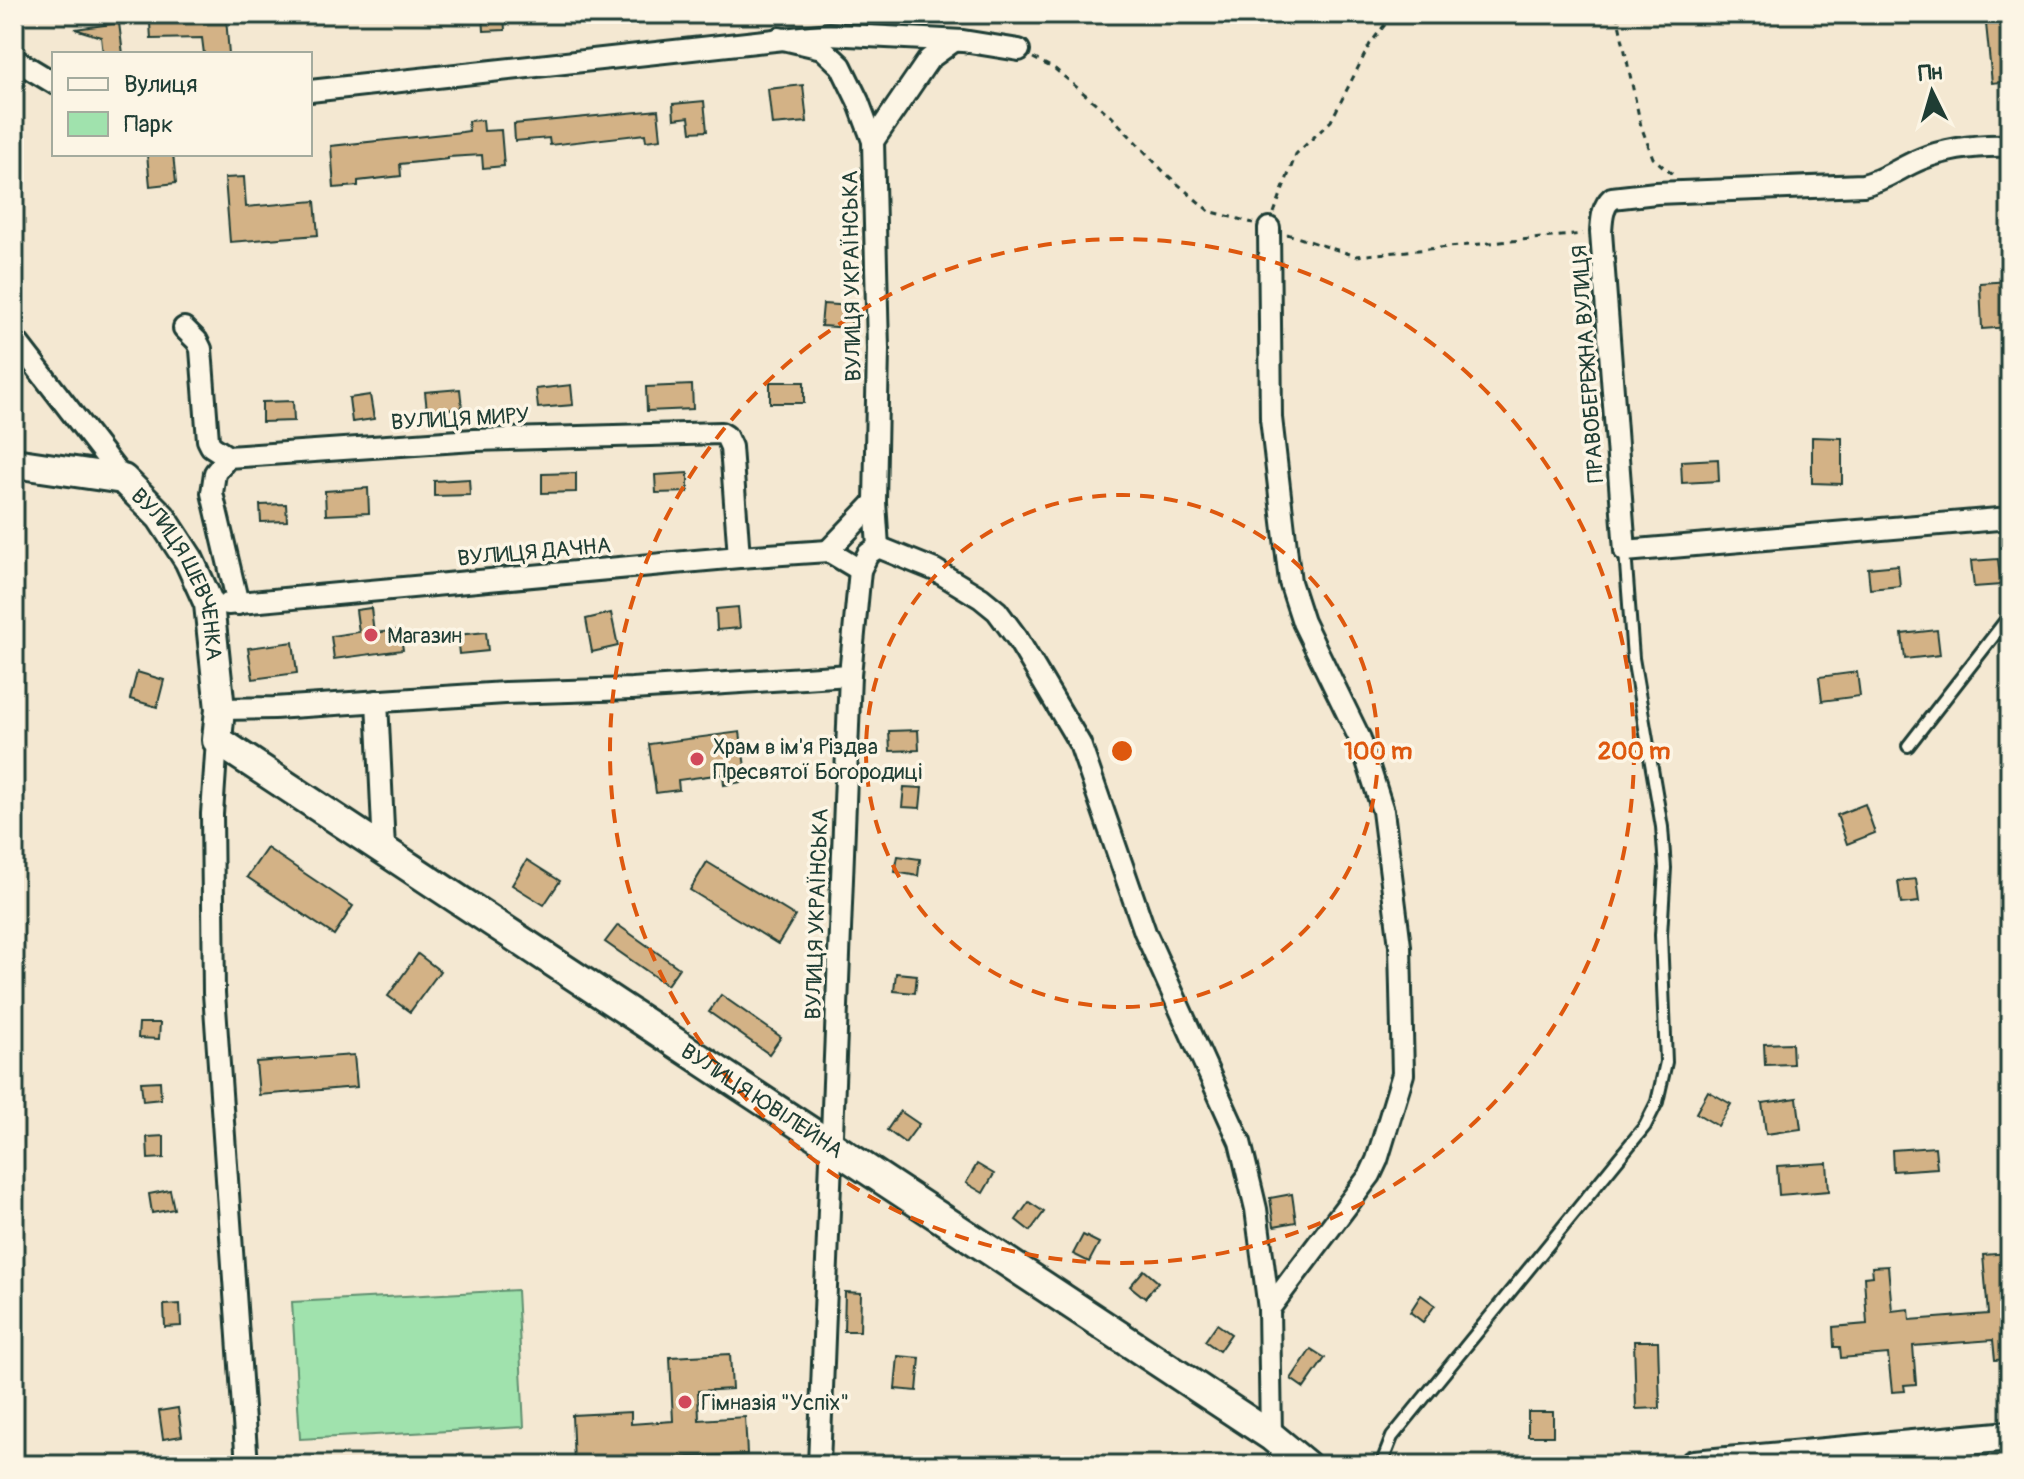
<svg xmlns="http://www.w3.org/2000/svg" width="2024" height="1479" font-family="Pangolin,sans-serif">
	<rect width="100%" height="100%" fill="#f4e8d2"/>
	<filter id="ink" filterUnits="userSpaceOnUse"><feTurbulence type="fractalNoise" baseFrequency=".0125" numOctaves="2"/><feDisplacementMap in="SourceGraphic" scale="16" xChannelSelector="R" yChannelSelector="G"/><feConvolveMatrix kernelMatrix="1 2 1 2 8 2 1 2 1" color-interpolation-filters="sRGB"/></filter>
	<g filter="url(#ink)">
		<!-- green -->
		<path fill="#a0e2ad" stroke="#609070" stroke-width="2" d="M 517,1290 L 524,1427 L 300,1439 L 292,1302 Z"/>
		<!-- building -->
		<g fill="#d3b286" stroke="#1f3d34" stroke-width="2">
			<path d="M 483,14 L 504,14 L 505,30 L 484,31 Z"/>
			<path d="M 1985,14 L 2010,14 L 2010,81 L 1992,83 Z"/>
			<path d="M 226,18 L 229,54 L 204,54 L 202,38 L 151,39 L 150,23 Z"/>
			<path d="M 119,23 L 123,54 L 103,54 L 101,37 L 75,29 Z"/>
			<path d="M 803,85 L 807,122 L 772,125 L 768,89 Z"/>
			<path d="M 704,101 L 707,131 L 691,132 L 689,117 L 674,119 L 673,104 Z"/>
			<path d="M 658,110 L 661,139 L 646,141 L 645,134 L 550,145 L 549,138 L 515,141 L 514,124 Z"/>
			<path d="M 483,120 L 484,131 L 501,130 L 504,166 L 483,168 L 482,155 L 448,157 L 448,159 L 400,164 L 401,176 L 358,181 L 358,186 L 334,188 L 331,146 L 462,132 L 469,131 L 468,121 Z"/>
			<path d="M 147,154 L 173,154 L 176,183 L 150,186 Z"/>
			<path d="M 244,177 L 246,207 L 315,201 L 318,235 L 230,242 L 225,178 Z"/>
			<path d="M 2010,281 L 2010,327 L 1982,329 L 1980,283 Z"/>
			<path d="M 823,304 L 853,306 L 851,328 L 821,326 Z"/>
			<rect x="770" y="382" width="34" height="21"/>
			<path d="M 571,385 L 573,405 L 538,408 L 536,389 Z"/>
			<path d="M 692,385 L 693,409 L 647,411 L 646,387 Z"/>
			<path d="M 460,389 L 462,408 L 427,411 L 425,392 Z"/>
			<path d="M 370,395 L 374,419 L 352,422 L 349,398 Z"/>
			<path d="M 293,401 L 294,421 L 262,422 L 262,402 Z"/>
			<path d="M 1812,437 L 1842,438 L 1842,484 L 1812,483 Z"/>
			<path d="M 1718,459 L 1719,481 L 1682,483 L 1681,461 Z"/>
			<path d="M 576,473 L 576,492 L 542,493 L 542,474 Z"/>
			<path d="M 688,473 L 688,492 L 656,493 L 655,475 Z"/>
			<path d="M 469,479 L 470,495 L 434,496 L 434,481 Z"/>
			<path d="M 368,488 L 369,513 L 326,515 L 325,491 Z"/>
			<path d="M 286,504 L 287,521 L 261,522 L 260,505 Z"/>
			<path d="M 1998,559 L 2001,585 L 1974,587 L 1971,561 Z"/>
			<path d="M 1898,565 L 1900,586 L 1870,589 L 1868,568 Z"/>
			<path d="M 738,607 L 740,628 L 717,630 L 716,609 Z"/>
			<path d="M 371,608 L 374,633 L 400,630 L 403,650 L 334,659 L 331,636 L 359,632 L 356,610 Z"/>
			<path d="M 611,613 L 618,646 L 592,652 L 586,619 Z"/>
			<path d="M 1937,630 L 1940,655 L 1905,659 L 1902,634 Z"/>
			<path d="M 486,632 L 488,651 L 459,654 L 457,635 Z"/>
			<path d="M 293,642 L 297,673 L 253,679 L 248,648 Z"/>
			<path d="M 137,672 L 164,680 L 157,707 L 130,699 Z"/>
			<path d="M 1857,672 L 1860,696 L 1822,701 L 1819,677 Z"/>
			<path d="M 918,730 L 919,750 L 890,751 L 889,731 Z"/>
			<path d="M 740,732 L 747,781 L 724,785 L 723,774 L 678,780 L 679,790 L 656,793 L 649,744 Z"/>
			<path d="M 904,787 L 922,788 L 920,808 L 902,807 Z"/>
			<path d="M 1865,804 L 1875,833 L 1847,844 L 1837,815 Z"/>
			<path d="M 267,848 L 353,906 L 334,935 L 247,877 Z"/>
			<path d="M 898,856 L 920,859 L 918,876 L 895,872 Z"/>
			<path d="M 527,860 L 560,881 L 544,905 L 512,885 Z"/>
			<path d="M 707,862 L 795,916 L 778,944 L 690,890 Z"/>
			<path d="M 1916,879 L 1919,902 L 1901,904 L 1898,881 Z"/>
			<path d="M 618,925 L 679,968 L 667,985 L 605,942 Z"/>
			<path d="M 418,954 L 440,971 L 410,1012 L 388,996 Z"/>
			<path d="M 896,973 L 917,975 L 915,993 L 894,991 Z"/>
			<path d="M 721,995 L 781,1037 L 769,1054 L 709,1012 Z"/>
			<path d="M 139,1023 L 160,1023 L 159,1039 L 138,1038 Z"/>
			<path d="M 1792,1043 L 1793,1064 L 1765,1065 L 1764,1044 Z"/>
			<path d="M 354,1055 L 357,1087 L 259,1095 L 256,1062 Z"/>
			<path d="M 160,1081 L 161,1099 L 143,1101 L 141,1082 Z"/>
			<path d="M 1708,1091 L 1731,1104 L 1718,1126 L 1696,1113 Z"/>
			<path d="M 1797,1098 L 1801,1129 L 1766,1134 L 1762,1103 Z"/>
			<path d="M 900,1111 L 919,1124 L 905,1143 L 887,1130 Z"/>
			<path d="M 164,1136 L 164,1158 L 148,1159 L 147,1137 Z"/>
			<path d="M 1935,1147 L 1937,1168 L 1893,1171 L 1892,1150 Z"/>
			<path d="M 1827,1163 L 1829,1191 L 1779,1195 L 1777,1166 Z"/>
			<path d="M 977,1164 L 994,1174 L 983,1193 L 966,1183 Z"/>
			<path d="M 170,1190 L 174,1209 L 152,1213 L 149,1194 Z"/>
			<path d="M 1292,1194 L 1296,1222 L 1274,1226 L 1270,1198 Z"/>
			<path d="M 1029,1202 L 1044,1212 L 1030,1231 L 1016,1220 Z"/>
			<path d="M 1083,1235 L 1099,1243 L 1089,1262 L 1073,1254 Z"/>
			<path d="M 2010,1253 L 2010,1359 L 1995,1360 L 1993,1340 L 1913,1346 L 1916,1384 L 1904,1385 L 1905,1391 L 1892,1392 L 1888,1354 L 1841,1358 L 1840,1347 L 1834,1347 L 1833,1327 L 1867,1324 L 1864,1277 L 1873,1276 L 1872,1267 L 1888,1266 L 1892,1311 L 1909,1309 L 1910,1320 L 1988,1314 L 1983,1255 Z"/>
			<path d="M 1144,1270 L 1158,1282 L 1145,1298 L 1130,1286 Z"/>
			<path d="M 845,1292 L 861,1293 L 860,1331 L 844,1331 Z"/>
			<path d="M 1421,1295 L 1435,1305 L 1423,1322 L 1410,1312 Z"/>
			<path d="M 180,1304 L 181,1326 L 165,1327 L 164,1305 Z"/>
			<path d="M 1217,1324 L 1231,1334 L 1219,1351 L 1205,1341 Z"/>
			<path d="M 1634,1341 L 1658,1341 L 1660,1408 L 1636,1409 Z"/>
			<path d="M 1311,1349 L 1325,1358 L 1304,1388 L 1291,1379 Z"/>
			<path d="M 730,1354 L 732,1389 L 698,1391 L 699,1420 L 745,1417 L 747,1454 L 574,1463 L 572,1415 L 631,1412 L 631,1424 L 673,1421 L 670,1357 Z"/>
			<path d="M 898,1356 L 920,1358 L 917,1391 L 895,1389 Z"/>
			<path d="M 178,1408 L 182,1436 L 163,1439 L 159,1411 Z"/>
			<rect x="1528" y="1412" width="25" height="24"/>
		</g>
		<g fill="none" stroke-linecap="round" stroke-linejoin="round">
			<defs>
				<g id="lane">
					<path d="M 1908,746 L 2010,615"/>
					<path d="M 1381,1465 L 1392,1437 L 1645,1126 L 1657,1102 L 1666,1062 L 1661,935 L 1665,868 L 1662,827 L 1633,658 L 1625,551"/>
				</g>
				<g id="street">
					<path d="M 779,38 L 822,48 L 841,66 L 858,101 L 873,141 L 878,349 L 875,502 L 878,547 L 868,554 L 860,570 L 850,675 L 819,1465"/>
					<path d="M 14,59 L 54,83"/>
					<path d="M 310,91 L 829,34 L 963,41 L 1019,50"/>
					<path d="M 873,141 L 929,59 L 954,41"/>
					<path d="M 2010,146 C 1981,145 1949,148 1921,159 C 1901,167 1885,180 1863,185 L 1656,193 L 1612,198 C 1602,207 1602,219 1601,232 L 1625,551 L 2010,518"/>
					<path d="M 1269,228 L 1271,418 L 1290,582 L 1303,622 L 1360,739 L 1383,811 L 1400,946 L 1403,1074 L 1377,1160 L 1370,1175 L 1269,1309"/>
					<path d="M 184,328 L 197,341 L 201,349 L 208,440 L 211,446 L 228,457"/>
					<path d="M 14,338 L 123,479"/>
					<path d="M 878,547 L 935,570 L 981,598 L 997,611 L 1017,638 L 1080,744 L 1145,932 L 1240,1142 L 1256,1209 L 1269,1309 L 1271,1436"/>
					<path d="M 828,551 L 875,502"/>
					<path d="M 228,604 L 739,557 L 828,551 L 860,570"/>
					<path d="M 238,604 L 212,493 L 215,473 L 228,457 L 474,440 L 721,433 L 726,436 L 731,447 L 739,557"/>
					<path d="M 377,701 L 384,849"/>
					<path d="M 220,709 L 274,708 L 505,693 L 632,689 L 850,675"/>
					<path d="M 217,740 L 212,814 L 214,993 L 247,1465"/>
				</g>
				<g id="secondary">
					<path id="s1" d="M 14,463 L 123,479 L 161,517 L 189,560 L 209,604 L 220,709 L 217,740 L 1271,1436 L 1306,1465"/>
					<path d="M 1694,1465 L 2010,1436"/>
				</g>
			</defs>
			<!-- lane casing -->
			<use href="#lane" stroke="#1f3d34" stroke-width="16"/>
			<!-- street casing -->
			<use href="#street" stroke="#1f3d34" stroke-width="26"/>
			<!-- secondary casing -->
			<use href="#secondary" stroke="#1f3d34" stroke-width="34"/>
			<!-- path -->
			<g stroke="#1f3d34" stroke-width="3" stroke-dasharray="6 6" stroke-linecap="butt">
				<path d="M 1617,14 L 1641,126 L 1653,158 L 1672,174"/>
				<path d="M 1033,58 L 1055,69 L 1112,117 L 1165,173 L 1209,211 L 1253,223"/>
				<path d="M 1274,213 L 1296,154 L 1331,121 L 1370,44 L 1393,14"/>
				<path d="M 1287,234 L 1356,256 L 1583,234"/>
			</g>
			<!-- lane -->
			<use href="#lane" stroke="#fcf5e5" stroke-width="10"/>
			<!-- street -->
			<use href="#street" stroke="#fcf5e5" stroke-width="20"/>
			<!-- secondary -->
			<use href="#secondary" stroke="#fcf5e5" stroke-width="28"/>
		</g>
	</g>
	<!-- distance rings -->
	<g fill="none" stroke="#de580e" stroke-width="4" stroke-dasharray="14 10">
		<circle cx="1122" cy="751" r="256"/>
		<circle cx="1122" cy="751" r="512"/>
	</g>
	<!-- markers -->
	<g fill="#d1495b" stroke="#fcf5e5" stroke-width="3">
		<circle cx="371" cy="635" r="8"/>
		<circle cx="697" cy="759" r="8"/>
		<circle cx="685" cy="1402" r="8"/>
	</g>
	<g text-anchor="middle" stroke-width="7" stroke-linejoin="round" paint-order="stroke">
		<!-- street labels -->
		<g font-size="22" fill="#1f3d34" stroke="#fcf5e5">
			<text transform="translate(851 276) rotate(-91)" y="8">ВУЛИЦЯ УКРАЇНСЬКА</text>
			<text transform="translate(1587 364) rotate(-94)" y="8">ПРАВОБЕРЕЖНА ВУЛИЦЯ</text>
			<text transform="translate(460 418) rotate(-3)" y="8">ВУЛИЦЯ МИРУ</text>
			<text transform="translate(534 551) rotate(-5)" y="8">ВУЛИЦЯ ДАЧНА</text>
			<text dy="8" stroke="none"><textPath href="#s1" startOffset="224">ВУЛИЦЯ ШЕВЧЕНКА</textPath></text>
			<text transform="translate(816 914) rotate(-88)" y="8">ВУЛИЦЯ УКРАЇНСЬКА</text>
			<text dy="8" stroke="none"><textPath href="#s1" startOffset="1054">ВУЛИЦЯ ЮВІЛЕЙНА</textPath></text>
		</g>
		<!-- poi labels -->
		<g font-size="22" fill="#1f3d34" stroke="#fcf5e5" text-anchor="start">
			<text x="387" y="643">Магазин</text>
			<text x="713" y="754">Храм в ім'я Різдва<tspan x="713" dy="25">Пресвятої Богородиці</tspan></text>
			<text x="701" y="1410">Гімназія "Успіх"</text>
		</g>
	</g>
	<circle cx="1122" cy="751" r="12" fill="#de580e" stroke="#fcf5e5" stroke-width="4"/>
	<g font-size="24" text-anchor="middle" font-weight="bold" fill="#de580e" stroke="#fcf5e5" stroke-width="7" stroke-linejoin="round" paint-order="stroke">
		<text x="1378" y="759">100 m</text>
		<text x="1634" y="759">200 m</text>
	</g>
	<!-- margin -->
	<rect width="2024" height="1479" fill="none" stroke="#fcf5e5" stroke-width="48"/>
	<rect x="24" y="24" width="1976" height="1431" fill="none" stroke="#1f3d34" stroke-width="3" filter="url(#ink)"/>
	<!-- legend -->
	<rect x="52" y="52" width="260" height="104" fill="#fcf5e5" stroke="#a4ab9e" stroke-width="2"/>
	<rect x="68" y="78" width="40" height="12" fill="#fcf5e5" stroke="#a4ab9e" stroke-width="2"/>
	<text x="124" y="92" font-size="24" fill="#1f3d34">Вулиця</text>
	<rect x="68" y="112" width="40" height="24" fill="#a0e2ad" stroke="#a4ab9e" stroke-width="2"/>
	<text x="124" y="132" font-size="24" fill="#1f3d34">Парк</text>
	<!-- north arrow -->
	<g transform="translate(1932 92) rotate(355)" stroke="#fcf5e5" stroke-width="6" paint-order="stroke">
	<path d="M0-6L14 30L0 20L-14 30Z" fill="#1f3d34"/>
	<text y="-12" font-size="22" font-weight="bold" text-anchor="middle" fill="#1f3d34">Пн</text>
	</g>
</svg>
